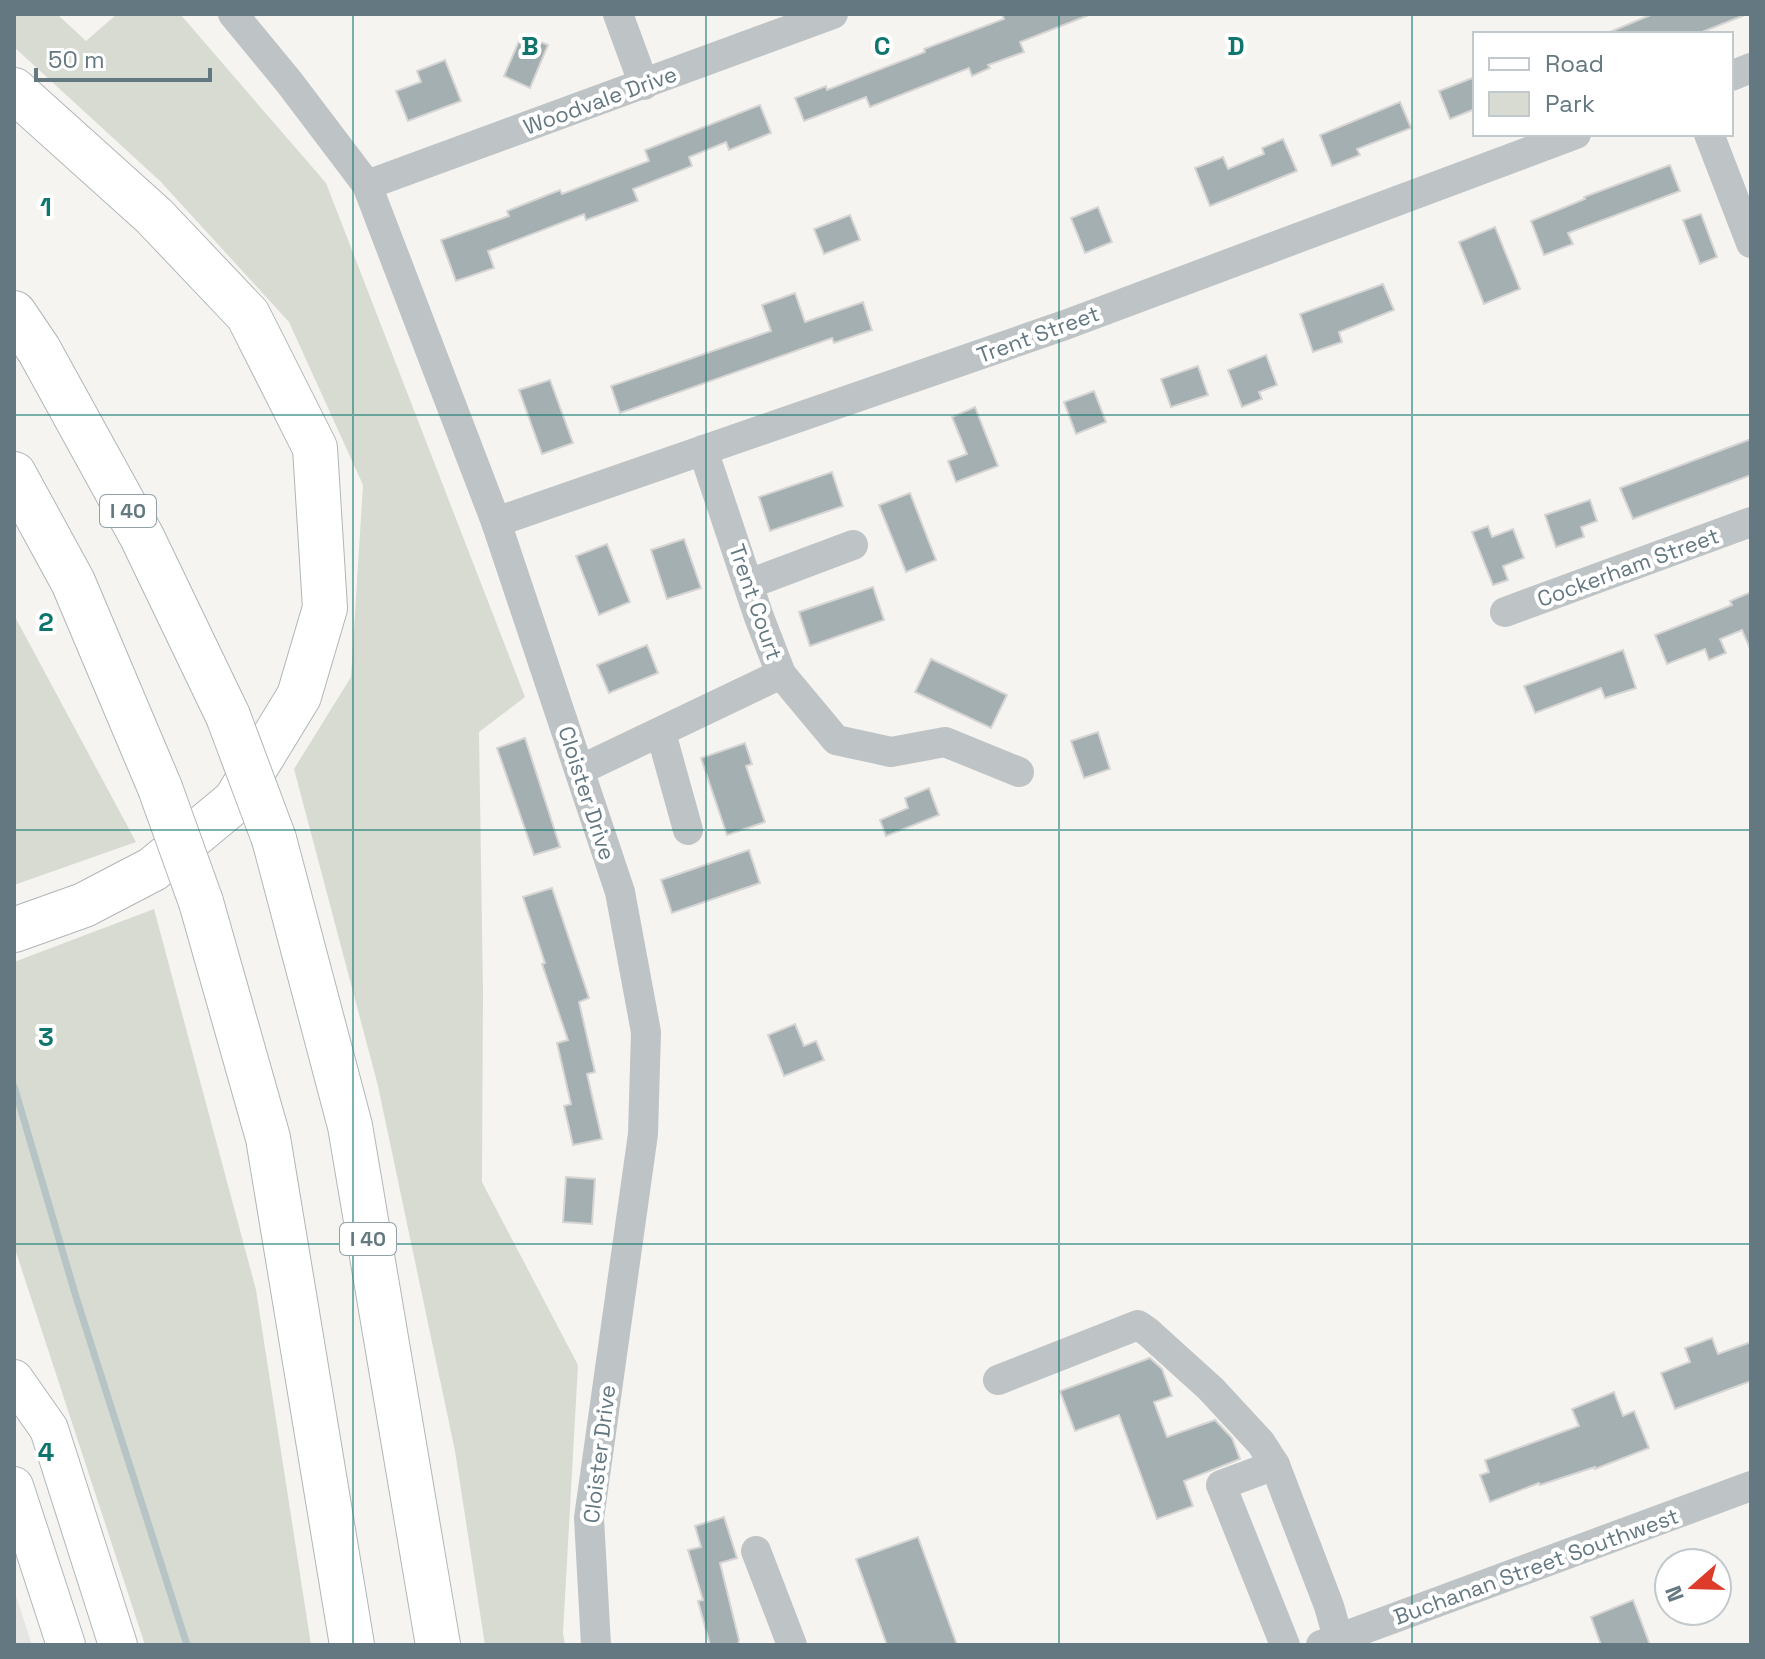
<svg xmlns="http://www.w3.org/2000/svg" width="1765" height="1659" font-family="'Space Grotesk',sans-serif">
	<rect width="100%" height="100%" fill="#f5f4f1"/>
	<!-- built -->
	<path fill="#e5e6e4" d="M 14,1590 L 32,1645 L 14,1645 Z"/>
	<!-- green -->
	<g fill="#d7dbd2">
		<path d="M 14,14 L 57,14 L 86,41 L 117,14 L 180,14 L 326,183 L 525,697 L 479,732 L 483,992 L 482,1182 L 578,1365 L 563,1633 L 565,1645 L 485,1645 L 455,1451 L 378,1086 L 294,769 L 351,677 L 363,485 L 289,322 L 161,182 L 14,47 Z"/>
		<path d="M 14,615 L 136,842 L 14,885 Z"/>
		<path d="M 154,909 L 256,1290 L 311,1645 L 145,1645 L 14,1246 L 14,962 Z"/>
	</g>
	<g fill="none" stroke-linecap="round" stroke-linejoin="round">
		<!-- stream -->
		<path stroke="#b6c4c6" stroke-width="7" d="M 14,1086 L 76,1297 L 187,1645"/>
	</g>
	<!-- building -->
	<g fill="#a4afb2" stroke="#d6d5d4" stroke-width="2">
		<path d="M 1002,14 L 1089,15 L 1020,42 L 1024,52 L 988,65 L 990,68 L 972,76 L 969,68 L 870,107 L 866,97 L 804,121 L 795,98 L 826,86 L 827,90 L 925,52 L 924,49 L 1004,19 Z"/>
		<path d="M 1653,14 L 1745,14 L 1745,15 L 1697,34 L 1605,34 Z"/>
		<path d="M 522,34 L 548,45 L 530,88 L 504,76 Z"/>
		<path d="M 445,60 L 461,101 L 408,121 L 396,91 L 421,82 L 417,71 Z"/>
		<path d="M 1475,77 L 1475,109 L 1450,119 L 1439,91 Z"/>
		<path d="M 1400,102 L 1411,128 L 1357,149 L 1360,155 L 1332,166 L 1320,135 Z"/>
		<path d="M 760,105 L 771,133 L 729,150 L 726,142 L 689,157 L 692,166 L 633,189 L 638,201 L 586,220 L 584,214 L 488,251 L 494,268 L 456,281 L 441,240 L 509,216 L 507,211 L 560,190 L 562,194 L 649,161 L 645,150 Z"/>
		<path d="M 1283,139 L 1297,171 L 1210,206 L 1195,168 L 1223,157 L 1228,169 L 1264,154 L 1262,148 Z"/>
		<path d="M 1670,165 L 1680,191 L 1568,233 L 1573,244 L 1544,255 L 1531,221 L 1585,199 L 1584,197 Z"/>
		<path d="M 1098,207 L 1112,242 L 1085,253 L 1071,218 Z"/>
		<path d="M 1701,214 L 1717,257 L 1700,264 L 1683,220 Z"/>
		<path d="M 850,215 L 860,240 L 824,254 L 814,229 Z"/>
		<path d="M 1495,227 L 1520,289 L 1484,304 L 1459,242 Z"/>
		<path d="M 1383,284 L 1394,310 L 1339,332 L 1342,342 L 1313,352 L 1300,314 Z"/>
		<path d="M 795,293 L 805,322 L 863,302 L 872,330 L 834,343 L 832,338 L 620,413 L 611,386 L 771,331 L 762,305 Z"/>
		<path d="M 1266,355 L 1277,385 L 1259,392 L 1262,399 L 1242,407 L 1228,370 Z"/>
		<path d="M 1198,366 L 1208,395 L 1171,407 L 1161,379 Z"/>
		<path d="M 550,380 L 573,443 L 542,454 L 519,390 Z"/>
		<path d="M 1094,391 L 1106,422 L 1076,434 L 1064,402 Z"/>
		<path d="M 975,407 L 998,466 L 956,482 L 948,461 L 967,454 L 952,417 Z"/>
		<path d="M 1751,439 L 1751,475 L 1633,519 L 1620,488 Z"/>
		<path d="M 832,472 L 843,506 L 770,531 L 759,497 Z"/>
		<path d="M 910,493 L 936,560 L 906,572 L 879,505 Z"/>
		<path d="M 1590,500 L 1597,521 L 1581,527 L 1584,537 L 1556,547 L 1545,515 Z"/>
		<path d="M 1488,526 L 1492,537 L 1513,529 L 1524,558 L 1503,566 L 1508,580 L 1493,585 L 1472,532 Z"/>
		<path d="M 684,539 L 701,588 L 667,599 L 651,550 Z"/>
		<path d="M 607,544 L 630,602 L 599,615 L 576,556 Z"/>
		<path d="M 873,587 L 884,620 L 810,646 L 799,612 Z"/>
		<path d="M 1751,592 L 1751,651 L 1742,630 L 1720,639 L 1726,653 L 1709,660 L 1705,649 L 1667,664 L 1655,635 L 1732,605 L 1730,601 Z"/>
		<path d="M 647,645 L 658,673 L 609,693 L 597,665 Z"/>
		<path d="M 1623,650 L 1636,688 L 1605,698 L 1601,688 L 1535,713 L 1524,686 Z"/>
		<path d="M 931,659 L 1007,695 L 991,728 L 915,692 Z"/>
		<path d="M 1098,732 L 1110,769 L 1084,778 L 1071,741 Z"/>
		<path d="M 525,738 L 560,847 L 534,855 L 497,748 Z"/>
		<path d="M 745,743 L 752,764 L 746,766 L 765,822 L 727,835 L 701,758 Z"/>
		<path d="M 929,788 L 939,815 L 886,836 L 880,820 L 908,808 L 905,798 Z"/>
		<path d="M 749,850 L 760,883 L 672,913 L 661,880 Z"/>
		<path d="M 552,888 L 589,998 L 579,1002 L 595,1072 L 587,1074 L 602,1139 L 573,1145 L 564,1106 L 571,1104 L 557,1043 L 568,1040 L 542,964 L 545,963 L 523,897 Z"/>
		<path d="M 795,1024 L 804,1046 L 816,1041 L 824,1060 L 784,1076 L 768,1035 Z"/>
		<path d="M 566,1177 L 595,1179 L 592,1224 L 563,1222 Z"/>
		<path d="M 1712,1338 L 1718,1354 L 1751,1342 L 1751,1381 L 1675,1409 L 1661,1373 L 1690,1362 L 1685,1348 Z"/>
		<path d="M 1150,1358 L 1162,1369 L 1172,1396 L 1154,1402 L 1167,1437 L 1215,1420 L 1232,1438 L 1240,1459 L 1184,1481 L 1193,1506 L 1157,1519 L 1119,1415 L 1075,1431 L 1060,1391 Z"/>
		<path d="M 1614,1392 L 1623,1416 L 1634,1411 L 1649,1448 L 1595,1469 L 1595,1467 L 1540,1485 L 1539,1483 L 1490,1502 L 1480,1475 L 1489,1472 L 1485,1460 L 1579,1426 L 1572,1409 Z"/>
		<path d="M 724,1517 L 737,1558 L 720,1563 L 739,1640 L 738,1645 L 710,1645 L 698,1601 L 703,1600 L 688,1550 L 701,1547 L 695,1526 Z"/>
		<path d="M 918,1537 L 957,1645 L 887,1645 L 856,1559 Z"/>
		<path d="M 1633,1600 L 1650,1645 L 1601,1645 L 1591,1617 Z"/>
	</g>
	<g fill="none" stroke-linecap="round" stroke-linejoin="round">
		<defs>
			<g id="major">
				<path d="M 14,1379 L 49,1429 L 118,1645"/>
				<path d="M 14,1486 L 66,1645"/>
			</g>
			<g id="highway">
				<path d="M 14,90 L 154,216 L 248,315 L 315,448 L 325,608 L 299,696 L 235,801 L 153,869 L 84,905 L 14,930"/>
				<path d="M 14,313 L 39,350 L 142,537 L 228,716"/>
				<path d="M 14,474 L 73,582 L 160,788"/>
				<path d="M 274,839 L 350,1126 L 438,1645"/>
				<path d="M 201,902 L 268,1138 L 352,1645"/>
			</g>
		</defs>
		<!-- major casing -->
		<use href="#major" stroke="#b1b7b9" stroke-width="40"/>
		<!-- highway casing -->
		<use href="#highway" stroke="#b1b6b8" stroke-width="46"/>
		<!-- minor -->
		<g stroke="#bec3c5" stroke-width="30">
			<path d="M 233,14 L 289,82 L 367,185 L 496,522 L 620,892 L 646,1032 L 643,1134 L 589,1518 L 596,1645"/>
			<path d="M 618,14 L 644,85"/>
			<path d="M 1731,76 L 1751,68"/>
			<path d="M 1709,134 L 1751,243"/>
			<path d="M 367,185 L 833,14"/>
			<path d="M 703,450 L 759,617 L 781,674 L 836,740 L 891,752 L 945,742 L 1019,772"/>
			<path d="M 496,522 L 1065,325 L 1576,134"/>
			<path d="M 749,584 L 853,545"/>
			<path d="M 1505,612 L 1751,522"/>
			<path d="M 661,733 L 688,830"/>
			<path d="M 580,770 L 781,674"/>
			<path d="M 998,1380 L 1138,1325 L 1148,1332 L 1211,1389 L 1261,1443 L 1275,1465 L 1329,1606 L 1340,1645"/>
			<path d="M 1275,1465 L 1221,1485 L 1285,1645"/>
			<path d="M 756,1551 L 792,1645"/>
			<path d="M 1321,1645 L 1751,1486"/>
		</g>
		<!-- major -->
		<use href="#major" stroke="#fff" stroke-width="38"/>
		<!-- highway -->
		<use href="#highway" stroke="#fff" stroke-width="44"/>
		<defs>
			<g id="highway-bridge">
				<path d="M 228,716 L 274,839"/>
				<path d="M 160,788 L 201,902"/>
			</g>
		</defs>
		<!-- highway-bridge casing -->
		<use href="#highway-bridge" stroke="#b1b6b8" stroke-width="46" stroke-linecap="butt"/>
		<!-- highway-bridge -->
		<use href="#highway-bridge" stroke="#fff" stroke-width="44"/>
	</g>
	<!-- grid -->
	<path fill="none" stroke="#0f766e" stroke-width="2" stroke-opacity="0.55" d="M 353,14 L 353,1645M 706,14 L 706,1645M 1059,14 L 1059,1645M 1412,14 L 1412,1645M 14,415 L 1751,415M 14,830 L 1751,830M 14,1244 L 1751,1244"/>
	<g text-anchor="middle" stroke-width="8" stroke-linejoin="round" paint-order="stroke">
		<!-- shield labels -->
		<g fill="#fff" stroke="#92a0a7" stroke-width="2">
			<rect x="100" y="495" width="56" height="32" rx="6"/>
			<rect x="340" y="1223" width="56" height="32" rx="6"/>
		</g>
		<g font-size="20" font-weight="bold" fill="#647881">
			<text x="128" y="518">I 40</text>
			<text x="368" y="1246">I 40</text>
		</g>
		<!-- street labels -->
		<g font-size="22" fill="#647881" stroke="#fff">
			<text transform="translate(600 100) rotate(-20)" y="8">Woodvale Drive</text>
			<text transform="translate(1038 334) rotate(-20)" y="8">Trent Street</text>
			<text transform="translate(1628 567) rotate(-20)" y="8">Cockerham Street</text>
			<text transform="translate(756 602) rotate(71)" y="8">Trent Court</text>
			<text transform="translate(587 793) rotate(72)" y="8">Cloister Drive</text>
			<text transform="translate(599 1454) rotate(-83)" y="8">Cloister Drive</text>
			<text transform="translate(1536 1566) rotate(-20)" y="8">Buchanan Street Southwest</text>
		</g>
	</g>
	<g font-size="26" text-anchor="middle" font-weight="bold" fill="#0f766e" stroke="#fff" stroke-width="8" stroke-linejoin="round" paint-order="stroke">
		<text x="530" y="55">B</text>
		<text x="882" y="55">C</text>
		<text x="1236" y="55">D</text>
		<text x="46" y="216">1</text>
		<text x="46" y="631">2</text>
		<text x="46" y="1046">3</text>
		<text x="46" y="1461">4</text>
	</g>
	<!-- border -->
	<rect width="1765" height="1659" fill="none" stroke="#647881" stroke-width="32"/>
	<!-- legend -->
	<rect x="1473" y="32" width="260" height="104" fill="#ffffff" stroke="#c1c9cd" stroke-width="2"/>
	<rect x="1489" y="58" width="40" height="12" fill="#ffffff" stroke="#c1c9cd" stroke-width="2"/>
	<text x="1545" y="72" font-size="24" fill="#647881">Road</text>
	<rect x="1489" y="92" width="40" height="24" fill="#d7dbd2" stroke="#c1c9cd" stroke-width="2"/>
	<text x="1545" y="112" font-size="24" fill="#647881">Park</text>
	<!-- north arrow -->
	<g transform="translate(1693 1587) rotate(250)"><circle r="38" fill="#ffffff" stroke="#c1c9cd" stroke-width="2"/>
	<path d="M0-6L14 30L0 20L-14 30Z" fill="#dc3c29"/>
	<text y="-12" font-size="22" font-weight="bold" text-anchor="middle" fill="#647881">N</text>
	</g>
	<!-- scale -->
	<path d="M36 68v12h174v-12" fill="none" stroke="#647881" stroke-width="4"/>
	<text x="48" y="68" font-size="24" fill="#647881" stroke="#ffffff" stroke-width="6" paint-order="stroke">50 m</text>
</svg>
